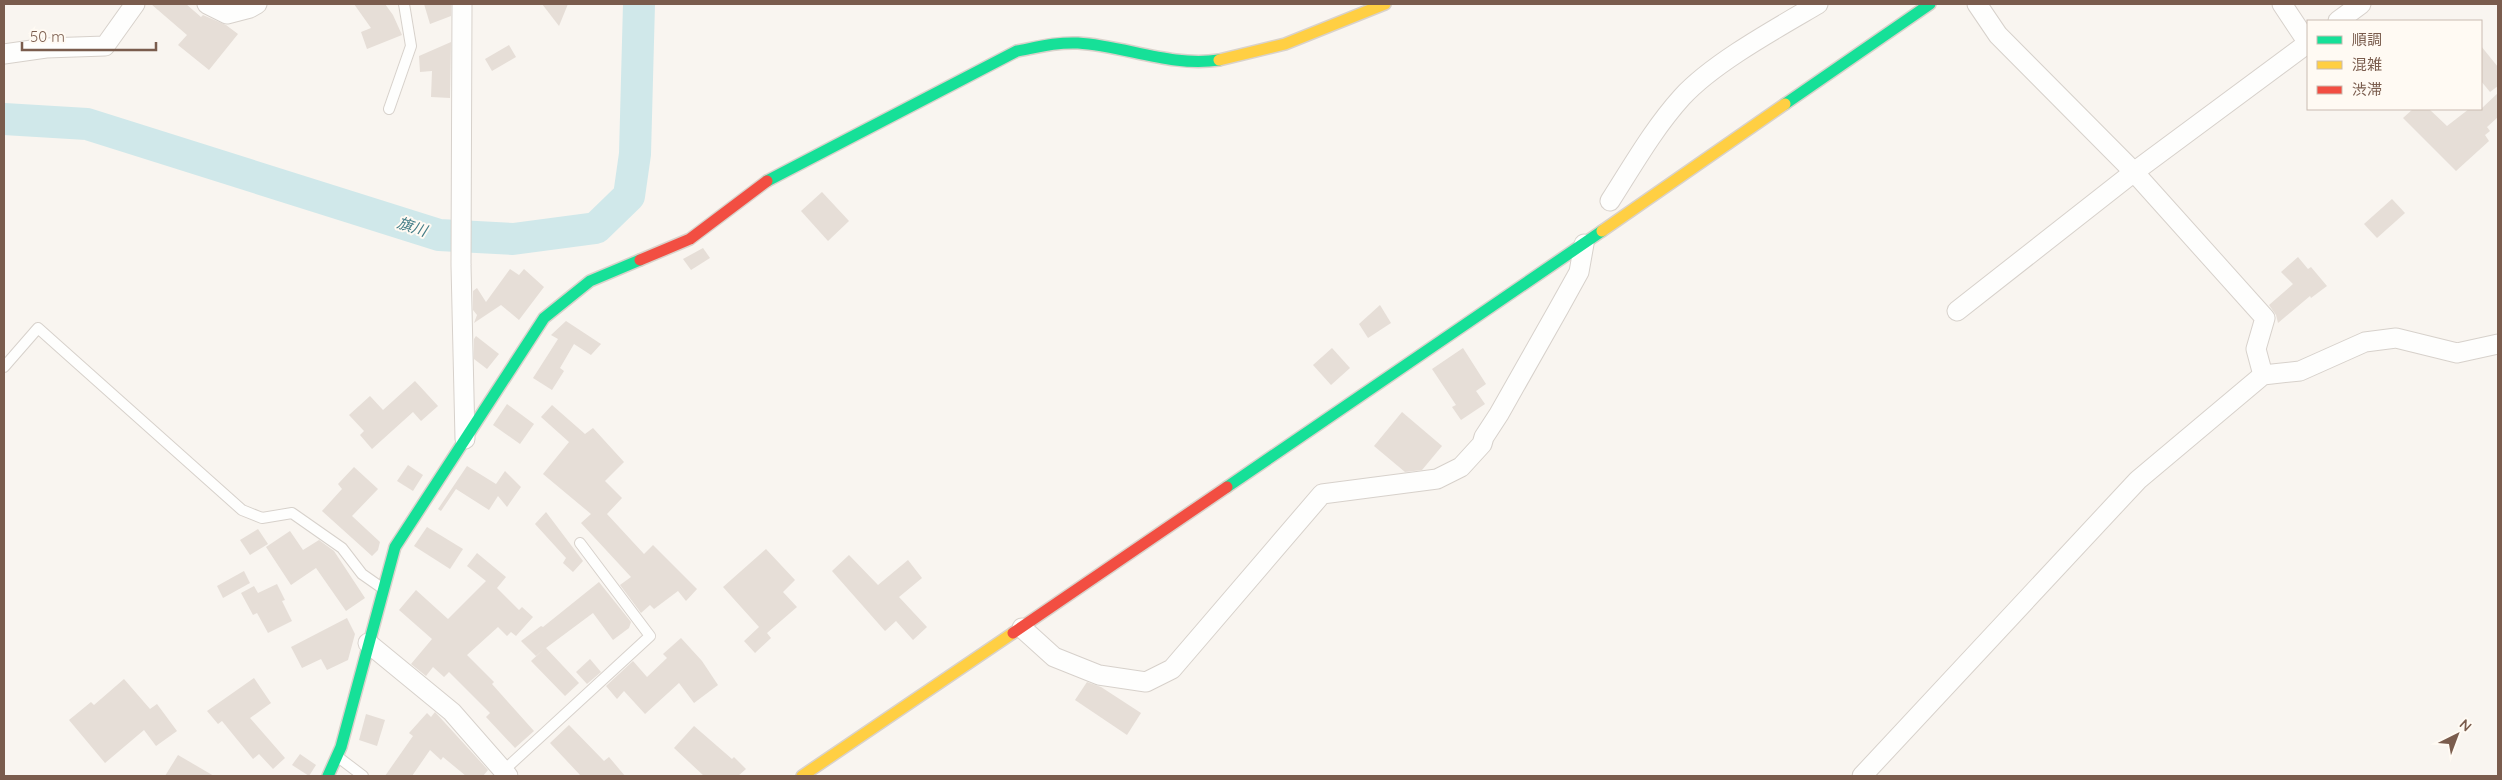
<svg xmlns="http://www.w3.org/2000/svg" width="2502" height="780" font-family="Quicksand,'Noto Sans JP',sans-serif">
	<rect width="100%" height="100%" fill="#f9f5f0"/>
	<g fill="none" stroke-linecap="round" stroke-linejoin="round">
		<!-- river -->
		<path stroke="#d0e8ea" stroke-width="32" d="M 4,119 L 87,124 L 439,235 L 513,239 L 596,228 L 629,196 L 635,154 L 639,4"/>
	</g>
	<!-- building -->
	<g fill="#e6ded7">
		<path d="M 151,4 L 186,4 L 201,17 L 203,15 L 226,25 L 238,34 L 209,70 L 178,45 L 187,35 Z"/>
		<path d="M 354,4 L 385,4 L 393,15 L 402,35 L 367,49 L 361,32 L 371,28 Z"/>
		<path d="M 424,4 L 451,4 L 451,16 L 430,24 Z"/>
		<path d="M 542,4 L 568,4 L 559,26 Z"/>
		<path d="M 451,42 L 450,98 L 431,97 L 432,71 L 420,72 L 419,56 Z"/>
		<path d="M 509,45 L 516,57 L 492,71 L 485,59 Z"/>
		<path d="M 2481,46 L 2498,67 L 2498,86 L 2490,92 L 2481,81 Z"/>
		<path d="M 2498,93 L 2498,117 L 2487,127 L 2490,131 L 2485,135 L 2489,141 L 2456,171 L 2403,118 L 2413,109 L 2429,109 L 2447,126 L 2469,109 L 2481,109 Z"/>
		<path d="M 822,192 L 849,221 L 828,241 L 801,211 Z"/>
		<path d="M 2392,199 L 2405,213 L 2377,238 L 2364,224 Z"/>
		<path d="M 703,248 L 710,258 L 691,270 L 683,259 Z"/>
		<path d="M 2298,257 L 2308,269 L 2311,267 L 2327,286 L 2311,298 L 2310,296 L 2278,323 L 2276,315 L 2269,305 L 2293,284 L 2281,272 Z"/>
		<path d="M 510,269 L 519,275 L 524,269 L 544,287 L 519,320 L 501,305 L 474,323 L 477,315 L 473,310 L 473,291 L 477,288 L 486,302 Z"/>
		<path d="M 1380,305 L 1391,323 L 1368,338 L 1359,324 Z"/>
		<path d="M 566,321 L 601,344 L 591,355 L 574,344 L 560,368 L 564,371 L 552,390 L 533,378 L 558,339 L 551,335 Z"/>
		<path d="M 476,336 L 499,354 L 487,369 L 474,359 L 474,339 Z"/>
		<path d="M 1332,348 L 1350,368 L 1331,385 L 1313,365 Z"/>
		<path d="M 1463,348 L 1486,384 L 1476,391 L 1485,404 L 1461,420 L 1452,407 L 1456,405 L 1432,369 Z"/>
		<path d="M 415,381 L 438,406 L 421,421 L 413,412 L 372,449 L 360,435 L 364,431 L 349,415 L 370,396 L 383,410 Z"/>
		<path d="M 507,404 L 534,424 L 520,444 L 493,425 Z"/>
		<path d="M 552,405 L 585,434 L 593,428 L 624,462 L 605,481 L 622,498 L 607,514 L 644,554 L 653,545 L 697,589 L 686,601 L 678,591 L 654,609 L 650,605 L 641,613 L 620,585 L 631,577 L 581,523 L 591,514 L 543,474 L 569,442 L 541,417 Z"/>
		<path d="M 1402,412 L 1442,446 L 1422,470 L 1405,472 L 1374,446 Z"/>
		<path d="M 408,465 L 423,475 L 413,491 L 397,481 Z"/>
		<path d="M 467,466 L 496,484 L 505,471 L 521,487 L 507,507 L 498,496 L 489,510 L 456,489 L 441,511 L 438,509 Z"/>
		<path d="M 354,467 L 378,489 L 352,516 L 380,542 L 378,550 L 372,556 L 322,511 L 342,489 L 338,484 Z"/>
		<path d="M 546,512 L 583,561 L 573,572 L 563,563 L 566,558 L 535,524 Z"/>
		<path d="M 427,527 L 463,549 L 450,569 L 414,546 Z"/>
		<path d="M 258,529 L 268,544 L 250,555 L 240,540 Z"/>
		<path d="M 290,531 L 303,550 L 319,540 L 334,551 L 365,598 L 346,611 L 316,568 L 291,585 L 266,547 Z"/>
		<path d="M 766,549 L 795,580 L 783,592 L 797,607 L 767,633 L 771,638 L 755,653 L 744,641 L 759,627 L 723,587 Z"/>
		<path d="M 477,553 L 506,577 L 497,588 L 519,610 L 522,607 L 533,617 L 516,636 L 511,632 L 507,636 L 498,627 L 467,655 L 494,682 L 492,684 L 534,731 L 515,748 L 486,717 L 490,713 L 449,672 L 444,677 L 433,667 L 426,676 L 411,664 L 432,639 L 399,610 L 416,590 L 448,619 L 486,581 L 467,566 Z"/>
		<path d="M 849,555 L 878,585 L 908,560 L 922,578 L 899,597 L 927,627 L 913,640 L 896,621 L 885,631 L 832,571 Z"/>
		<path d="M 244,571 L 250,583 L 223,598 L 217,586 Z"/>
		<path d="M 599,582 L 631,622 L 629,628 L 613,640 L 593,613 L 546,648 L 579,683 L 565,696 L 531,661 L 543,650 L 536,656 L 521,641 L 541,626 L 543,627 Z"/>
		<path d="M 277,584 L 285,600 L 282,601 L 292,621 L 268,633 L 257,613 L 253,615 L 241,593 L 254,586 L 258,593 Z"/>
		<path d="M 347,618 L 355,634 L 348,660 L 327,670 L 321,659 L 302,668 L 291,647 Z"/>
		<path d="M 681,638 L 702,661 L 718,685 L 694,703 L 679,683 L 645,714 L 624,691 L 617,699 L 606,686 L 633,661 L 647,677 L 667,658 L 663,654 Z"/>
		<path d="M 590,659 L 601,672 L 587,684 L 576,672 Z"/>
		<path d="M 254,678 L 271,703 L 250,718 L 285,758 L 273,769 L 259,754 L 253,759 L 222,721 L 218,724 L 207,711 Z"/>
		<path d="M 124,679 L 150,709 L 157,704 L 177,731 L 156,746 L 144,730 L 105,763 L 69,720 L 91,702 L 94,705 Z"/>
		<path d="M 1087,682 L 1101,687 L 1141,713 L 1127,735 L 1075,700 Z"/>
		<path d="M 435,712 L 488,770 L 483,776 L 466,776 L 443,757 L 441,760 L 430,750 L 412,776 L 385,776 L 413,736 L 409,733 L 427,713 L 431,717 Z"/>
		<path d="M 366,714 L 385,720 L 377,746 L 359,740 Z"/>
		<path d="M 569,725 L 604,761 L 609,757 L 625,776 L 581,776 L 550,743 Z"/>
		<path d="M 694,726 L 732,759 L 734,757 L 746,769 L 738,776 L 704,776 L 674,748 Z"/>
		<path d="M 300,754 L 316,765 L 309,776 L 292,765 Z"/>
		<path d="M 178,755 L 214,776 L 165,776 Z"/>
	</g>
	<g fill="none" stroke-linecap="round" stroke-linejoin="round">
		<defs>
			<g id="lane">
				<path d="M 389,109 L 411,46 L 404,4"/>
				<path d="M 4,367 L 38,328 L 242,510 L 262,518 L 292,513 L 342,548 L 362,574 L 382,588"/>
				<path d="M 338,757 L 363,776"/>
				<path d="M 501,773 L 650,636 L 580,543"/>
			</g>
			<g id="street">
				<path d="M 207,4 L 227,14 L 250,8 L 257,4"/>
				<path d="M 462,4 L 461,265 L 465,439"/>
				<path d="M 1977,4 L 1998,35 L 2134,172 L 2265,318 L 2256,349 L 2263,375"/>
				<path d="M 2282,4 L 2308,43"/>
				<path d="M 2338,21 L 2361,4"/>
				<path d="M 4,54 L 46,48 L 105,46 L 135,4"/>
				<path d="M 1610,201 C 1633,165 1654,128 1682,97 C 1713,63 1777,28 1818,4"/>
				<path d="M 1957,311 L 2134,172 L 2308,43"/>
				<path d="M 1022,628 L 1054,657 L 1099,675 L 1146,682 L 1172,669 L 1322,494 L 1437,479 L 1461,467 L 1482,444 L 1484,437 L 1499,414 L 1559,308 L 1579,272 L 1584,244"/>
				<path d="M 368,643 L 452,712 L 508,776"/>
				<path d="M 1862,776 L 2138,480 L 2263,375 L 2300,371 L 2365,342 L 2396,338 L 2457,353 L 2498,344"/>
			</g>
			<g id="fast">
				<path d="M 1785,104 L 1930,4"/>
				<path d="M 767,181 L 1017,51 C 1038,47 1057,42 1078,43 C 1126,46 1170,67 1219,60"/>
				<path d="M 1227,487 L 1602,231"/>
				<path d="M 328,776 L 341,747 L 395,547 L 544,318 L 590,281 L 640,260"/>
			</g>
			<g id="slow">
				<path d="M 1219,60 L 1285,44 L 1385,4"/>
				<path d="M 1602,231 L 1785,104"/>
				<path d="M 802,776 L 1013,633"/>
			</g>
			<g id="jam">
				<path d="M 640,260 L 690,239 L 767,181"/>
				<path d="M 1013,633 L 1227,487"/>
			</g>
		</defs>
		<!-- lane casing -->
		<use href="#lane" stroke="#d7d1cb" stroke-width="12"/>
		<!-- street casing -->
		<use href="#street" stroke="#d7d1cb" stroke-width="21"/>
		<!-- fast casing -->
		<use href="#fast" stroke="#d9d2cb" stroke-width="14"/>
		<!-- slow casing -->
		<use href="#slow" stroke="#d9d2cb" stroke-width="14"/>
		<!-- jam casing -->
		<use href="#jam" stroke="#d9d2cb" stroke-width="14"/>
		<!-- lane -->
		<use href="#lane" stroke="#fefefd" stroke-width="10"/>
		<!-- street -->
		<use href="#street" stroke="#fefefd" stroke-width="19"/>
		<!-- fast -->
		<use href="#fast" stroke="#16e098" stroke-width="11"/>
		<!-- slow -->
		<use href="#slow" stroke="#ffcf43" stroke-width="11"/>
		<!-- jam -->
		<use href="#jam" stroke="#f24e42" stroke-width="11"/>
	</g>
	<g text-anchor="middle" stroke-width="4" stroke-linejoin="round" paint-order="stroke">
		<!-- water labels -->
		<g font-size="15" font-style="italic" fill="#437c86" stroke="#fffaf3">
			<text transform="translate(412 227) rotate(18)" y="5">旗川</text>
		</g>
	</g>
	<!-- border -->
	<rect width="2502" height="780" fill="none" stroke="#7a5c4d" stroke-width="10"/>
	<!-- legend -->
	<rect x="2307" y="20" width="175" height="90" fill="#fffaf3" stroke="#cabbb1"/>
	<rect x="2317" y="36" width="25" height="8" fill="#16e098" stroke="#cabbb1"/>
	<text x="2352" y="45" font-size="15" fill="#7a5c4d">順調</text>
	<rect x="2317" y="61" width="25" height="8" fill="#ffcf43" stroke="#cabbb1"/>
	<text x="2352" y="70" font-size="15" fill="#7a5c4d">混雑</text>
	<rect x="2317" y="86" width="25" height="8" fill="#f24e42" stroke="#cabbb1"/>
	<text x="2352" y="95" font-size="15" fill="#7a5c4d">渋滞</text>
	<!-- north arrow -->
	<g transform="translate(2457 735) rotate(42)" stroke="#fffaf3" stroke-width="4" paint-order="stroke">
	<path d="M0-4L9 19L0 12L-9 19Z" fill="#7a5c4d"/>
	<text y="-8" font-size="14" font-weight="bold" text-anchor="middle" fill="#7a5c4d">N</text>
	</g>
	<!-- scale -->
	<path d="M22 42v8h134v-8" fill="none" stroke="#7a5c4d" stroke-width="2.5"/>
	<text x="30" y="42" font-size="15" fill="#7a5c4d" stroke="#fffaf3" stroke-width="4" paint-order="stroke">50 m</text>
</svg>
